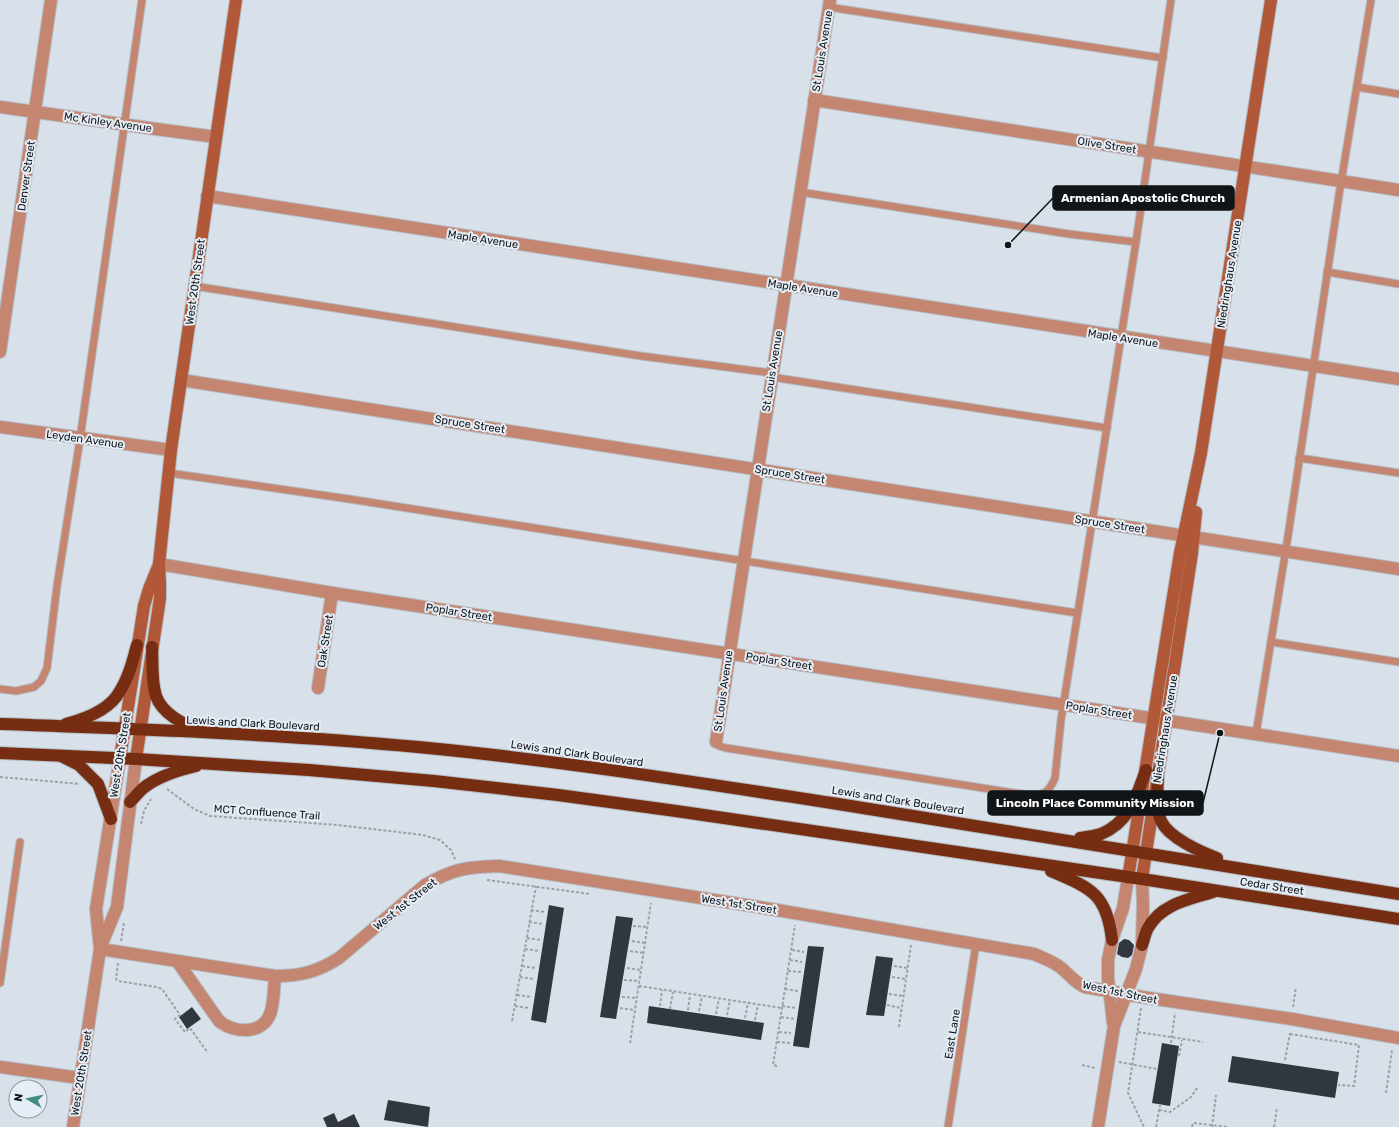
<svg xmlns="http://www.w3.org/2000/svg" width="1399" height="1127" font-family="Rubik,sans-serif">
	<rect width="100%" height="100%" fill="#d8e1ea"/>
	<!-- building -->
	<g fill="#30373e">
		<path d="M 549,905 L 564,908 L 546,1023 L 531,1020 Z"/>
		<path d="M 616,916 L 633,918 L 616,1019 L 600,1017 Z"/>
		<path d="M 1124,939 L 1129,940 L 1134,945 L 1132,955 L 1128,958 L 1122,957 L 1117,954 L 1119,943 Z"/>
		<path d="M 808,946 L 824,947 L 809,1048 L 793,1046 Z"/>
		<path d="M 876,956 L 893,958 L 884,1016 L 866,1015 Z"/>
		<path d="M 649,1006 L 764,1023 L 761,1040 L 647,1023 Z"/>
		<path d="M 192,1007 L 201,1019 L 187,1029 L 179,1017 Z"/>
		<path d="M 1162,1043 L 1179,1046 L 1170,1106 L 1152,1103 Z"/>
		<path d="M 1232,1056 L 1339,1072 L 1335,1098 L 1228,1082 Z"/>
		<path d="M 388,1100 L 430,1107 L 428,1127 L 384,1120 Z"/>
		<path d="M 334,1113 L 338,1122 L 354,1114 L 360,1127 L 327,1127 L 323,1118 Z"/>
	</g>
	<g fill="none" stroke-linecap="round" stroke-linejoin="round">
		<defs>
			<g id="lane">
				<path d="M 828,7 L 1163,58"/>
				<path d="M 1357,87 L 1399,94"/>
				<path d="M 800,192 L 1069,234 L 1136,242"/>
				<path d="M 1327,272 L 1399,284"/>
				<path d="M 194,286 L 641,356 L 772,373"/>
				<path d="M 771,377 L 1107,428"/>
				<path d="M 1299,458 L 1399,473"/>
				<path d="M 169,473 L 349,499 L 1077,613"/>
				<path d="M 1271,642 L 1399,662"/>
				<path d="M 0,689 L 16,691 L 34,687 L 41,681 L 47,668 L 57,586 L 80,439 L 142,0"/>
				<path d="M 1256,734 L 1288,536 L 1339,195 L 1371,0"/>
				<path d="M 716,742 L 719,746 L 726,748 L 1028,795 C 1044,796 1049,792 1055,778 L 1061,720 L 1136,242 L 1171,0"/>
				<path d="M 0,983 L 20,842"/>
				<path d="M 948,1127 L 976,944"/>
			</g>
			<g id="street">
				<path d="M 814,100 L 1399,190"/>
				<path d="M 0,107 L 156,129 L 216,137"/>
				<path d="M 207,196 L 1399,379"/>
				<path d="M 0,352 L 51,0"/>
				<path d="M 181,380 L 1399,569"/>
				<path d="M 0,427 L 171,450"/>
				<path d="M 159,564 L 332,593 L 1399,756"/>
				<path d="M 318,688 L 332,593"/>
				<path d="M 716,742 L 830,0"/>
				<path d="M 101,946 L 117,907 L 136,759"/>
				<path d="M 100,949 L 275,976 C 301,976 317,972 339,958 L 425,885 C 453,869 466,867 499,866 L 777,910 L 1034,954 C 1043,958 1052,961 1060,967 C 1069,974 1075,983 1085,987 L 1142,997 L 1292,1019 L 1399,1038"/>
				<path d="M 177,961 L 219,1021 C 235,1034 265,1035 271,1011 C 274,1000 274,987 275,976"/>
				<path d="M 1113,1023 L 1108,978 L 1108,960 L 1112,940 L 1123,908 L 1128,878"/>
				<path d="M 0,1067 L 80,1078"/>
				<path d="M 73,1127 L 100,949 L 96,909 L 120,758"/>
				<path d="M 1098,1127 L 1114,1026 L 1136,969 L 1142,945 L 1143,904 L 1142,879"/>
			</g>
			<g id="secondary">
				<path d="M 120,758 L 144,606 L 149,589 L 158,567"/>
				<path d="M 136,759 L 160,598 L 160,583 L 159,564 L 171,450 L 236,0"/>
				<path d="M 1128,878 L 1180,553 L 1201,453 L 1271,0"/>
				<path d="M 1142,879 L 1192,553 L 1196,512"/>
			</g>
			<g id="highway">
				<path d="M 152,647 C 153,663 151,680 156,696 C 162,713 183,725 199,729"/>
				<path d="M 0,724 C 139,729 279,734 418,747 C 556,760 694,782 832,803 C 1021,832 1210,862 1399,894"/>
				<path d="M 66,724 C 85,719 110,710 120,691 C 129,677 133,660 137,645"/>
				<path d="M 0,753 L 136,759 L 309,770 L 434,781 L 558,795 L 676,811 L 1142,879 L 1399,919"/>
				<path d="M 63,757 L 79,765 L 98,784 L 111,819"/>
				<path d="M 1158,772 C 1158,787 1155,807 1161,821 C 1169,838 1201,852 1217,858"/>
				<path d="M 130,802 C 135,797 140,790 146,786 C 160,776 179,770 196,766"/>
				<path d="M 1080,838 C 1087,837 1095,836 1101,834 C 1130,822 1136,797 1146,770"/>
				<path d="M 1051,871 C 1091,888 1107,894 1112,940"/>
				<path d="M 1142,945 C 1144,940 1145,933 1148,928 C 1161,904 1190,899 1213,892"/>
			</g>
		</defs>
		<!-- lane casing -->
		<use href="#lane" stroke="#b4bcc4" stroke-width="9"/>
		<!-- street casing -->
		<use href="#street" stroke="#b4bcc4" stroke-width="14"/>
		<!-- secondary casing -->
		<use href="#secondary" stroke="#b4bcc4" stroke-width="14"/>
		<!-- highway casing -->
		<use href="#highway" stroke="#b4bcc4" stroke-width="14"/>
		<!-- path -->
		<g stroke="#9aa1a8" stroke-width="2" stroke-dasharray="3 2" stroke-linecap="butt">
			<path d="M 0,777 L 80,784"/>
			<path d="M 167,789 L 194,809 L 210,816 L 338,825 L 423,835 L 440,840 L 451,850 L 455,859"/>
			<path d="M 141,824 L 144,811 L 151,799"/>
			<path d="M 487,880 L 590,894"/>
			<path d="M 531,910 L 545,912"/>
			<path d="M 529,922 L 543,924"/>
			<path d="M 633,926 L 648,927"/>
			<path d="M 527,938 L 541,940"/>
			<path d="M 121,941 L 124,923"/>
			<path d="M 632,941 L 645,943"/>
			<path d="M 525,949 L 539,951"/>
			<path d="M 792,950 L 804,952"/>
			<path d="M 630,951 L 644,953"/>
			<path d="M 790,960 L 802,962"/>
			<path d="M 118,963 L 116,979 L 118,981 L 157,987 L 162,989 L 180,1015 L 175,1019 L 185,1032 L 190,1028 L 208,1053"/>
			<path d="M 522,966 L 536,968"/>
			<path d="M 894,966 L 907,968"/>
			<path d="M 627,968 L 641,970"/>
			<path d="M 788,971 L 801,972"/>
			<path d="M 520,977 L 534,979"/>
			<path d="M 892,977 L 906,979"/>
			<path d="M 624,980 L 639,981"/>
			<path d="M 639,986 L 782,1008"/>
			<path d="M 785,989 L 798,991"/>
			<path d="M 889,994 L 903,996"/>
			<path d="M 517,995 L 531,997"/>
			<path d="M 622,997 L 637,998"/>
			<path d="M 887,1005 L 901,1008"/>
			<path d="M 515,1006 L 529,1008"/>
			<path d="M 660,1006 L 662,990"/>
			<path d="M 782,1006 L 796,1008"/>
			<path d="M 1293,1007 L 1296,987"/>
			<path d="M 620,1008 L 635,1010"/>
			<path d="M 1141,1008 L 1128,1093 L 1144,1127"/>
			<path d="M 670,1009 L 673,992"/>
			<path d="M 688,1010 L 690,995"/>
			<path d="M 699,1011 L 702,996"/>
			<path d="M 716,1014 L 719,998"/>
			<path d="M 727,1015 L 730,1000"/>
			<path d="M 781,1017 L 795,1019"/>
			<path d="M 745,1018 L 748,1003"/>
			<path d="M 755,1020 L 758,1005"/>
			<path d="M 512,1021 L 536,886"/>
			<path d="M 899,1027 L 911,945"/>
			<path d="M 779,1032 L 791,1033"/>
			<path d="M 1138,1032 L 1203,1042"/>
			<path d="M 1290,1034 L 1359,1045 L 1354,1086 L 1338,1085"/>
			<path d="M 777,1042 L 791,1043"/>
			<path d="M 630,1043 L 651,903"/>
			<path d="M 1171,1043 L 1175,1013"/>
			<path d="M 1179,1056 L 1182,1040"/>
			<path d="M 1285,1060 L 1290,1033"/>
			<path d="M 1119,1062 L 1157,1069"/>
			<path d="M 1082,1065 L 1095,1068"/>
			<path d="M 777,1066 L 773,1065 L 795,925"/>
			<path d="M 1386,1093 L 1392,1050"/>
			<path d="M 1159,1110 L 1170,1112 L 1191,1097 L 1197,1088"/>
			<path d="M 1156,1127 L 1160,1105"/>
			<path d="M 1192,1127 L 1193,1123 L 1228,1127"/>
			<path d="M 1212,1127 L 1216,1095"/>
			<path d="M 1274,1127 L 1277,1108"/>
		</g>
		<!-- lane -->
		<use href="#lane" stroke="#c58671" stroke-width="7"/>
		<!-- street -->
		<use href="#street" stroke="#c58671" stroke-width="12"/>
		<!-- secondary -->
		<use href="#secondary" stroke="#b15838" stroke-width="12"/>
		<!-- highway -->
		<use href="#highway" stroke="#772d11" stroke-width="12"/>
	</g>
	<g text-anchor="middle" stroke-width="4" stroke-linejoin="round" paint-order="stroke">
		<!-- street labels -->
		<g font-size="11" fill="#121518" stroke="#e5eef7">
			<text transform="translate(822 51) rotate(-81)" y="4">St Louis Avenue</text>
			<text transform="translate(108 122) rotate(8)" y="4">Mc Kinley Avenue</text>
			<text transform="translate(1107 145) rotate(9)" y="4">Olive Street</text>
			<text transform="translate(26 176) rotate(-82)" y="4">Denver Street</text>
			<text transform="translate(483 239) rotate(9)" y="4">Maple Avenue</text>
			<text transform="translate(1229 274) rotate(-81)" y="4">Niedringhaus Avenue</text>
			<text transform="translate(195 282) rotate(-82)" y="4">West 20th Street</text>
			<text transform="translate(803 288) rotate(9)" y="4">Maple Avenue</text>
			<text transform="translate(1123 338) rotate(9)" y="4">Maple Avenue</text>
			<text transform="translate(772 371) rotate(-81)" y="4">St Louis Avenue</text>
			<text transform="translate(470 424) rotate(9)" y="4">Spruce Street</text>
			<text transform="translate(85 439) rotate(8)" y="4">Leyden Avenue</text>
			<text transform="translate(790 474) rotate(9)" y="4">Spruce Street</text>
			<text transform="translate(1110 524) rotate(9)" y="4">Spruce Street</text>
			<text transform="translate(459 612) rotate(9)" y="4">Poplar Street</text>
			<text transform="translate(325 641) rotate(-81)" y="4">Oak Street</text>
			<text transform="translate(779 661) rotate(9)" y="4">Poplar Street</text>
			<text transform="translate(723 691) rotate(-82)" y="4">St Louis Avenue</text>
			<text transform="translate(1099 710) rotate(9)" y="4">Poplar Street</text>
			<text transform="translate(253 723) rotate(3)" y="4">Lewis and Clark Boulevard</text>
			<text transform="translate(1165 729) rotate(-81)" y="4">Niedringhaus Avenue</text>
			<text transform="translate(577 753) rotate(8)" y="4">Lewis and Clark Boulevard</text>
			<text transform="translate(120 755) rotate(-81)" y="4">West 20th Street</text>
			<text transform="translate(898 800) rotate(9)" y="4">Lewis and Clark Boulevard</text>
			<text transform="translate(267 812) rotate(4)" y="4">MCT Confluence Trail</text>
			<text transform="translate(1272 886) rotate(9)" y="4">Cedar Street</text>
			<text transform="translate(405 904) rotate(-38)" y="4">West 1st Street</text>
			<text transform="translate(739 904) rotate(9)" y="4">West 1st Street</text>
			<text transform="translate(1120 992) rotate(12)" y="4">West 1st Street</text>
			<text transform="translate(952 1034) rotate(-81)" y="4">East Lane</text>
			<text transform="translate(81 1073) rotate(-81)" y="4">West 20th Street</text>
		</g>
	</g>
	<!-- callouts -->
	<path fill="none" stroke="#121518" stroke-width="1.5" d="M1008 245L1053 198M1220 733L1203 803"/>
	<g fill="#121518" stroke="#e5eef7" stroke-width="1.5">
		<circle cx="1008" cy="245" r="4"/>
		<circle cx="1220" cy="733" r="4"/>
	</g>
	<g fill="#121518" stroke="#121518" stroke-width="1.5">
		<rect x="1053" y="186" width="181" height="24" rx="4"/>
		<rect x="988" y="791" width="215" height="24" rx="4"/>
	</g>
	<g font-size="12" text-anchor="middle" font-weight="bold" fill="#fff">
		<text x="1143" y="202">Armenian Apostolic Church</text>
		<text x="1095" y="807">Lincoln Place Community Mission</text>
	</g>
	<!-- north arrow -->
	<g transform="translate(28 1099) rotate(279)"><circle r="19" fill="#e5eef7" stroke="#91979e"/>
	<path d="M0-3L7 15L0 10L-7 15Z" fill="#448a82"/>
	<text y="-6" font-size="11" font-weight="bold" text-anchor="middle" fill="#121518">N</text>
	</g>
</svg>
